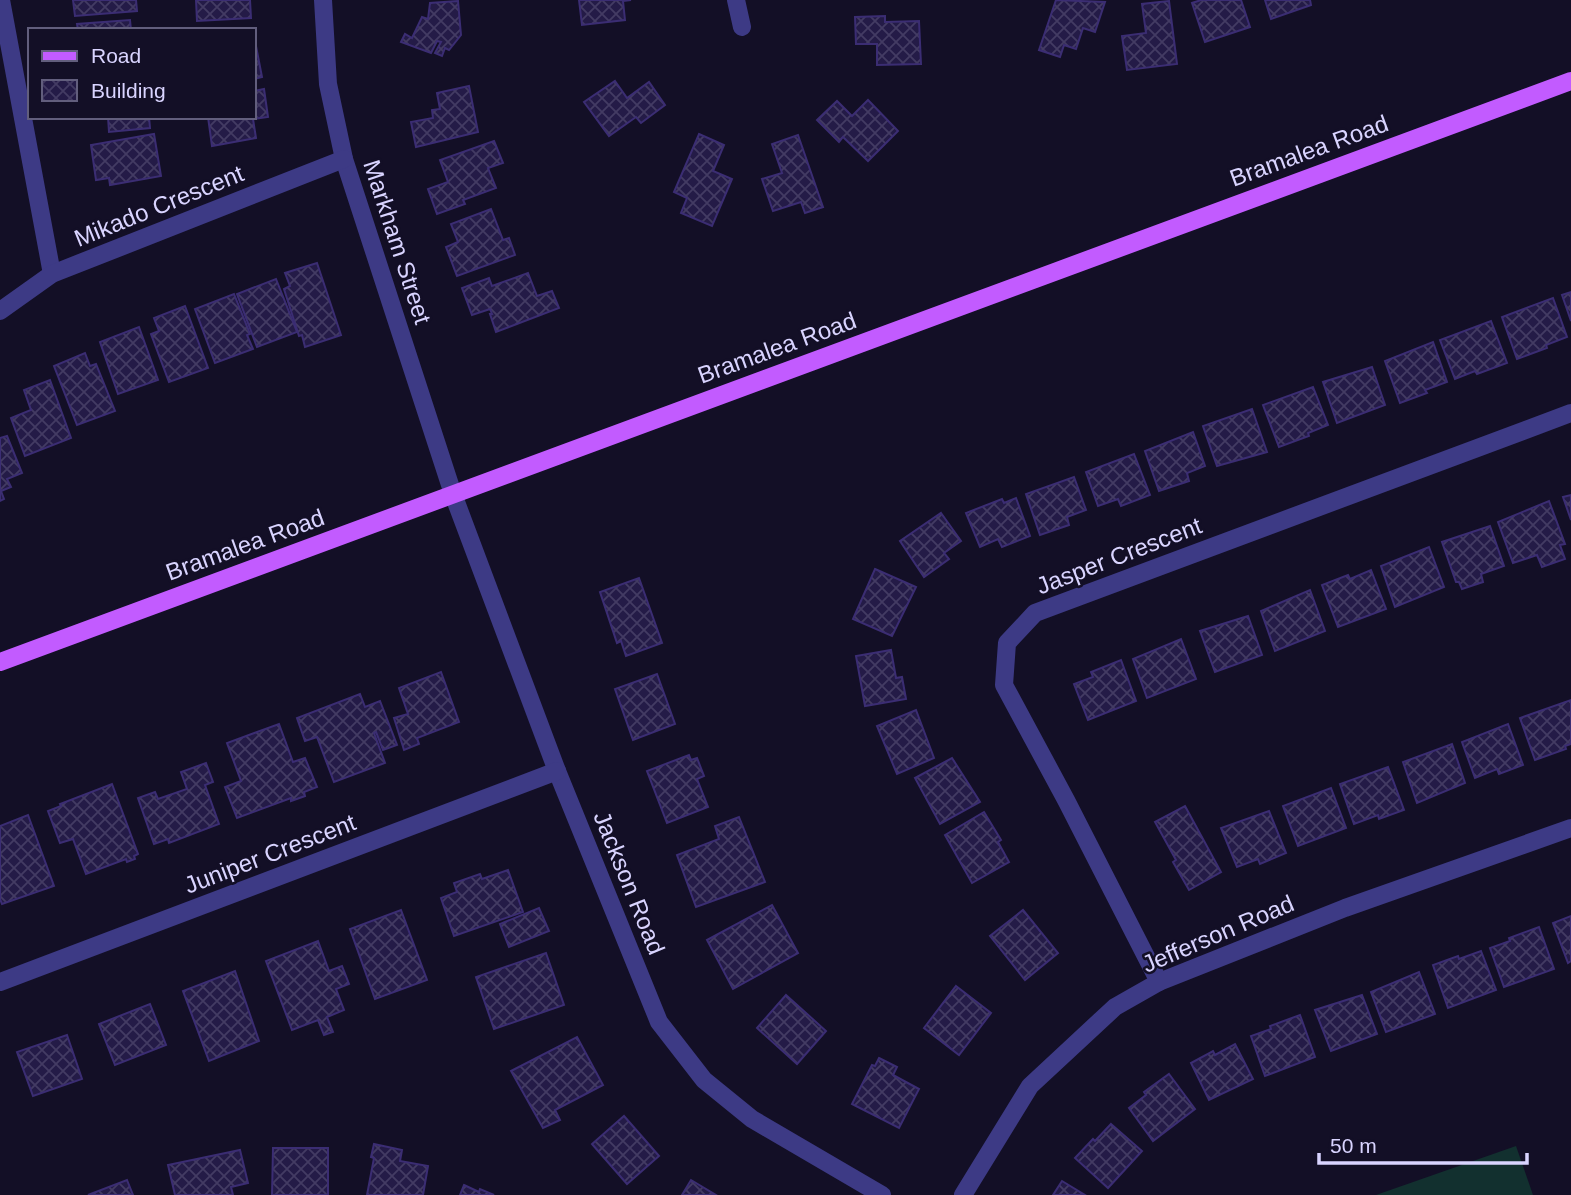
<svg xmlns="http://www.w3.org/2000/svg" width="1571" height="1195" font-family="Helvetica,sans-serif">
	<defs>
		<pattern id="building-cross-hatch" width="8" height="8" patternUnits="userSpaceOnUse" patternTransform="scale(1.75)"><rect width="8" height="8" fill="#241b47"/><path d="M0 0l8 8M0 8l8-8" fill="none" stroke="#433b63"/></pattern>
	</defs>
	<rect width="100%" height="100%" fill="#130f26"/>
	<!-- green -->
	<path fill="#12302f" d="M 1516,1146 L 1533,1195 L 1376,1195 Z"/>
	<!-- building -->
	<g fill="url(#building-cross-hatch)" stroke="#3b2d73" stroke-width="2">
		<path d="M 73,0 L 136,0 L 137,11 L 75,16 Z"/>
		<path d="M 196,0 L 250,0 L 251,18 L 197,21 Z"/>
		<path d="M 579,0 L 631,0 L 623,1 L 625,20 L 582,25 Z"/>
		<path d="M 1056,0 L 1105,2 L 1095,32 L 1083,28 L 1076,49 L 1064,45 L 1060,57 L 1039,50 Z"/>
		<path d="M 1201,0 L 1241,0 L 1250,27 L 1205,42 L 1192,3 Z"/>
		<path d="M 1265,0 L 1310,0 L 1311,5 L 1271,19 Z"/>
		<path d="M 458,1 L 461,35 L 449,50 L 445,48 L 442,56 L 435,53 L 441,42 L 437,41 L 431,53 L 401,42 L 405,34 L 412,38 L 422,17 L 428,19 L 430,3 Z"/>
		<path d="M 1169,1 L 1177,64 L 1127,70 L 1122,36 L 1146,33 L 1142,4 Z"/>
		<path d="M 885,16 L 885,22 L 919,21 L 921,64 L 877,65 L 877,44 L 856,44 L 855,17 Z"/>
		<path d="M 130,20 L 131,30 L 78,30 L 77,24 Z"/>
		<path d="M 254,46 L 256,46 L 262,77 L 254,79 Z"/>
		<path d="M 615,81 L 627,98 L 649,82 L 665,105 L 641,123 L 636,117 L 609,136 L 584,102 Z"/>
		<path d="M 469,86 L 478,132 L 416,147 L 411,122 L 433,118 L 432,110 L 440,109 L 437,93 Z"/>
		<path d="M 264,89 L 268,117 L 253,119 L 256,138 L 212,146 L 208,117 L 254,117 L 254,91 Z"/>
		<path d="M 868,100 L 898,131 L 868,161 L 843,137 L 839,142 L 817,120 L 837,101 L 852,116 Z"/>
		<path d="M 108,117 L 149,117 L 150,128 L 109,132 Z"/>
		<path d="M 154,134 L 161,176 L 110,185 L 109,178 L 96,180 L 91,145 Z"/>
		<path d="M 699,134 L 724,145 L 713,171 L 732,179 L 712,226 L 681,213 L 687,198 L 674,192 Z"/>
		<path d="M 798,135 L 823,207 L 805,213 L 801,202 L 773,211 L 762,179 L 782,173 L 772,144 Z"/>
		<path d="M 494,141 L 503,163 L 488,168 L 496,188 L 463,200 L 465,204 L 437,214 L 428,189 L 448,182 L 440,160 Z"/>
		<path d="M 491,209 L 503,240 L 509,238 L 515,255 L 457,276 L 446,247 L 458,242 L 451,224 Z"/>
		<path d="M 317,263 L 341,335 L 305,347 L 302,335 L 299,336 L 284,289 L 290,286 L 285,273 Z"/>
		<path d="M 528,273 L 537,296 L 552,291 L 559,308 L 496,332 L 490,314 L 492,314 L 490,309 L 472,315 L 462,288 L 489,278 L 492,286 Z"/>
		<path d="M 276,279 L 297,332 L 257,347 L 237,294 Z"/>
		<path d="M 1571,292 L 1571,321 L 1562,295 Z"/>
		<path d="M 234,294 L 250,334 L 247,335 L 253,349 L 215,363 L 195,309 Z"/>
		<path d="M 1553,298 L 1567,337 L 1546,345 L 1547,348 L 1517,359 L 1502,317 Z"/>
		<path d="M 185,306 L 208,368 L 169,382 L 151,334 L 159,331 L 154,318 Z"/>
		<path d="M 1491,321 L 1507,363 L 1477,374 L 1475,371 L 1455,379 L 1440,340 Z"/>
		<path d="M 139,327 L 158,380 L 118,394 L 100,342 Z"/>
		<path d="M 1433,342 L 1447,382 L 1425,390 L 1427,393 L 1400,403 L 1385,361 Z"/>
		<path d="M 85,353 L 90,366 L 96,364 L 115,411 L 77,425 L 54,366 Z"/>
		<path d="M 1372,367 L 1385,405 L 1337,423 L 1323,382 Z"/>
		<path d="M 50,380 L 71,438 L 25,456 L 11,418 L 31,410 L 24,390 Z"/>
		<path d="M 1313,387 L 1328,425 L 1308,433 L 1309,436 L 1279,447 L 1263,405 Z"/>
		<path d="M 1252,409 L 1267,452 L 1217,466 L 1203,426 Z"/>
		<path d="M 1193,432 L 1205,466 L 1187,473 L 1189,481 L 1159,491 L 1145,451 Z"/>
		<path d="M 7,436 L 22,473 L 7,479 L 11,487 L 1,491 L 4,499 L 0,501 L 0,438 Z"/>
		<path d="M 1134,454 L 1150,495 L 1121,506 L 1118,499 L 1098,506 L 1086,472 Z"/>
		<path d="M 1074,477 L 1086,510 L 1067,517 L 1069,525 L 1040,535 L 1026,494 Z"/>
		<path d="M 1571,495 L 1571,520 L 1563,497 Z"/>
		<path d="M 1016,498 L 1030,536 L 1002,547 L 998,539 L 980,547 L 966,513 L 1002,499 L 1004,503 Z"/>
		<path d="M 1549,501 L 1565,544 L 1560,545 L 1565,559 L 1542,567 L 1537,555 L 1513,563 L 1498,522 Z"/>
		<path d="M 941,513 L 961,541 L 944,553 L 949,559 L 924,577 L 900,541 Z"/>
		<path d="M 1490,526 L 1504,566 L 1481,574 L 1483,582 L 1462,589 L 1459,582 L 1456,582 L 1442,542 Z"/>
		<path d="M 1429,547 L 1444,587 L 1395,607 L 1381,566 Z"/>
		<path d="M 875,569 L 916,587 L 892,636 L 853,619 Z"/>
		<path d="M 1371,570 L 1386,609 L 1338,627 L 1322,585 L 1348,575 L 1350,579 Z"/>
		<path d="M 639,578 L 662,643 L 626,656 L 621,641 L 617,643 L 600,592 Z"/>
		<path d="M 1310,590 L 1325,631 L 1275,651 L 1261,611 Z"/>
		<path d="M 1248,616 L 1262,655 L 1215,672 L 1200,631 Z"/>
		<path d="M 1181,639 L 1196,679 L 1147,698 L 1133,659 Z"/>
		<path d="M 891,650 L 896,678 L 902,677 L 906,699 L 865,706 L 856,656 Z"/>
		<path d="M 1121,660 L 1136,701 L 1088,720 L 1074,684 L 1093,677 L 1091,672 Z"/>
		<path d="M 441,672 L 459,722 L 417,738 L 419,744 L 404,750 L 394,718 L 408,714 L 399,688 Z"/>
		<path d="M 657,674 L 675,724 L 633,740 L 615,689 Z"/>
		<path d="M 360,694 L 365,707 L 380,701 L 397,745 L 383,750 L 376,732 L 374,733 L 385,763 L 334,782 L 317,737 L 305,741 L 297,718 Z"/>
		<path d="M 1571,700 L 1571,744 L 1565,746 L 1566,749 L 1535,760 L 1520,718 Z"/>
		<path d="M 916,710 L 934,758 L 897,774 L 877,726 Z"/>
		<path d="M 279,724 L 293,762 L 305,758 L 317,787 L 304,792 L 305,796 L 291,801 L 291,798 L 237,818 L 225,787 L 241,781 L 227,743 Z"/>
		<path d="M 1508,724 L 1523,765 L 1499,774 L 1497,769 L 1475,778 L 1462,742 Z"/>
		<path d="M 1452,744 L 1465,783 L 1417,803 L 1403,762 Z"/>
		<path d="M 689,755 L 691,760 L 697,758 L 704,776 L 697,779 L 708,807 L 667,823 L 647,771 Z"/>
		<path d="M 952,758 L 980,802 L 940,824 L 915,778 Z"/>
		<path d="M 206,763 L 213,782 L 205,785 L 219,824 L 169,843 L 168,839 L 154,844 L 138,798 L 155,792 L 158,799 L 187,789 L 181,772 Z"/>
		<path d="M 1388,767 L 1404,810 L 1379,819 L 1378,815 L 1354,824 L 1340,784 Z"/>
		<path d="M 112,784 L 138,854 L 134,856 L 135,859 L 127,862 L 126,859 L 86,874 L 73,839 L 60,843 L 48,811 L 61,806 L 60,804 Z"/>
		<path d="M 1331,788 L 1346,828 L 1298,846 L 1283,806 Z"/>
		<path d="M 1185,806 L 1221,872 L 1189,890 L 1173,862 L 1176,860 L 1155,822 Z"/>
		<path d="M 1269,811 L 1286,853 L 1260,864 L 1258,859 L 1237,867 L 1221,828 Z"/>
		<path d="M 984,812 L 1001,840 L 998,842 L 1009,862 L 972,883 L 945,835 Z"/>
		<path d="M 28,815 L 54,886 L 2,904 L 0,899 L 0,826 Z"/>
		<path d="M 739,817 L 765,882 L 696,907 L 677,855 L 719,839 L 715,826 Z"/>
		<path d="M 508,870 L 523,912 L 454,936 L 441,898 L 457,892 L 454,883 L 480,874 L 482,879 Z"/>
		<path d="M 772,905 L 798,953 L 733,989 L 707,940 Z"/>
		<path d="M 539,908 L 549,931 L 509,947 L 500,924 Z"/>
		<path d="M 401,910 L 427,980 L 375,999 L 350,929 Z"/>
		<path d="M 1023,910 L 1058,953 L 1025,980 L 990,936 Z"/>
		<path d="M 1571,916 L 1571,961 L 1568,963 L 1553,923 Z"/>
		<path d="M 1539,927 L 1554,969 L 1504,987 L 1490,948 L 1510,941 L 1509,938 Z"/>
		<path d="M 318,941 L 329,971 L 342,966 L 349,984 L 336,989 L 344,1010 L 327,1017 L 333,1032 L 324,1035 L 318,1020 L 292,1030 L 266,961 Z"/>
		<path d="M 1481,951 L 1496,990 L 1448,1008 L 1433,965 L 1458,956 L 1459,959 Z"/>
		<path d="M 546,953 L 564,1005 L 494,1029 L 476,977 Z"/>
		<path d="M 235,971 L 259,1041 L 209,1061 L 183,991 Z"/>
		<path d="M 1419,972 L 1435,1014 L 1386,1032 L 1371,992 Z"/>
		<path d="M 956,986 L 991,1013 L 959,1055 L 924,1028 Z"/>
		<path d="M 786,995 L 826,1031 L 797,1064 L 757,1028 Z"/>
		<path d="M 1362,995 L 1377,1034 L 1331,1051 L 1315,1010 Z"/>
		<path d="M 150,1004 L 166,1045 L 115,1065 L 99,1024 Z"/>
		<path d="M 1300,1015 L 1315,1057 L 1265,1076 L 1251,1036 L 1271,1029 L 1270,1026 Z"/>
		<path d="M 67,1035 L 82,1079 L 33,1096 L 17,1052 Z"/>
		<path d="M 577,1037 L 603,1085 L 555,1110 L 560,1120 L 543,1128 L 511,1071 Z"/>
		<path d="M 1235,1044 L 1253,1079 L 1209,1100 L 1191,1063 L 1213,1051 L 1215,1055 Z"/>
		<path d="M 879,1058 L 897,1067 L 893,1075 L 919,1089 L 899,1128 L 852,1104 L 872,1065 L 875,1066 Z"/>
		<path d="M 1169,1074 L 1195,1109 L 1153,1141 L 1129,1108 L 1146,1095 L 1144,1092 Z"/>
		<path d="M 624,1116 L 659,1156 L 627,1184 L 592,1144 Z"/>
		<path d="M 1111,1124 L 1142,1151 L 1108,1188 L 1075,1158 L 1093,1139 L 1095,1141 Z"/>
		<path d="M 374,1144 L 402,1150 L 400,1161 L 428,1166 L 423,1195 L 367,1195 L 374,1158 L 371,1157 Z"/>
		<path d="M 273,1148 L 328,1148 L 328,1195 L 272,1195 Z"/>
		<path d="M 240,1150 L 248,1183 L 231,1187 L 233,1195 L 175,1195 L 168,1165 Z"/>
		<path d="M 127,1180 L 133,1195 L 88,1195 Z"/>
		<path d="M 691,1180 L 716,1195 L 682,1195 Z"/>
		<path d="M 1062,1181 L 1085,1195 L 1053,1195 Z"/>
		<path d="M 464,1185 L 479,1192 L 480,1189 L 494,1195 L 460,1195 Z"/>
	</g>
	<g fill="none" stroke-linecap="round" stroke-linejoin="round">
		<!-- minor -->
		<g stroke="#3d3a85" stroke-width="18">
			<path d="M 1,0 L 52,274"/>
			<path d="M 323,0 L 328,84 L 344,159 L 453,494 L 557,771 L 659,1022 L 704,1080 L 752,1119 L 882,1195"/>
			<path d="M 736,0 L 742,27"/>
			<path d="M 0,311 L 52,274 L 344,159"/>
			<path d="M 0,982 L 557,771"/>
			<path d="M 1159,982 L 1066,800 L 1004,685 L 1007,643 L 1035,613 L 1571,413"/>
			<path d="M 963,1195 L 1030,1086 L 1115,1007 L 1159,982 L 1345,908 L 1571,828"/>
		</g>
		<!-- major -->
		<path stroke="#c25bff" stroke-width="18" d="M 0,662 L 1571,81"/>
	</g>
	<g text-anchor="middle" stroke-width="5" stroke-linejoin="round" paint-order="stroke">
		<!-- street labels -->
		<g font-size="24" fill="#d9d4ff" stroke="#130f26">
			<text transform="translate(1309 151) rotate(-20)" y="8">Bramalea Road</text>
			<text transform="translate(159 206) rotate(-22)" y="8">Mikado Crescent</text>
			<text transform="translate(397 242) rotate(72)" y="8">Markham Street</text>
			<text transform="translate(777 348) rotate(-20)" y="8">Bramalea Road</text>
			<text transform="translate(245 545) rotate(-20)" y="8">Bramalea Road</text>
			<text transform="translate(1119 556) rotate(-21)" y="8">Jasper Crescent</text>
			<text transform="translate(270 854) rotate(-21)" y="8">Juniper Crescent</text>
			<text transform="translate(629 883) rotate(68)" y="8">Jackson Road</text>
			<text transform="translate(1218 934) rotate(-23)" y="8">Jefferson Road</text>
		</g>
	</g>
	<!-- legend -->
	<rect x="28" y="28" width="228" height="91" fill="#130f26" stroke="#625e7d" stroke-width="2"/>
	<rect x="42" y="51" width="35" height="10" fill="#c25bff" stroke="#625e7d" stroke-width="2"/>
	<text x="91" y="63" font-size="21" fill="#d9d4ff">Road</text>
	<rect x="42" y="80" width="35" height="21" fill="url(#building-cross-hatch)" stroke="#625e7d" stroke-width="2"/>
	<text x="91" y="98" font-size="21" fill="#d9d4ff">Building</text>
	<!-- scale -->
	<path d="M1319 1153v10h208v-10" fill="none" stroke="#d9d4ff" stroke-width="3.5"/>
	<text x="1330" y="1153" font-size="21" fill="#d9d4ff" stroke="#130f26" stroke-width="5" paint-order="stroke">50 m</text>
</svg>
